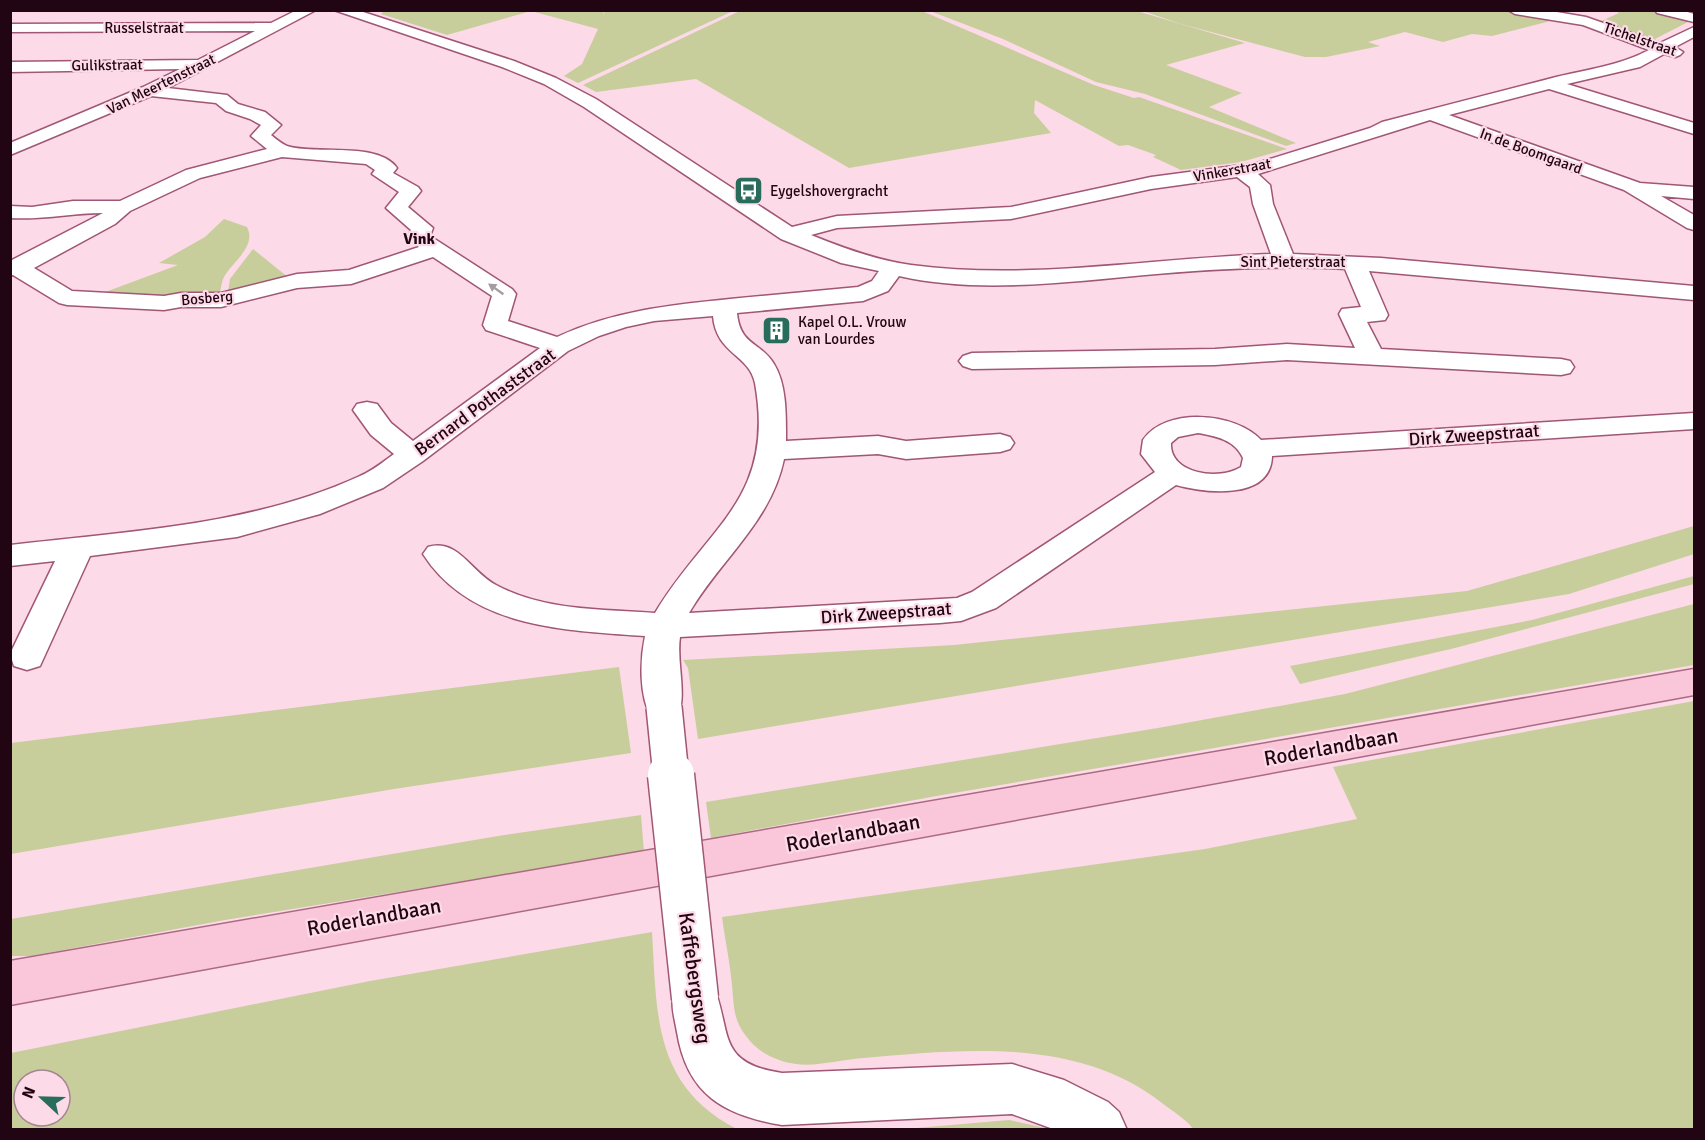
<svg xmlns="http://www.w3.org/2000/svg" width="1705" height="1140" font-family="Signika,sans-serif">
	<rect width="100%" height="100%" fill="#fddae7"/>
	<!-- green -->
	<g fill="#c7ce9c" fill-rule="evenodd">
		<path d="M 385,10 L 604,11 L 603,17 L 605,10 L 733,11 L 578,83 L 564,76 L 582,64 L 598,29 L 531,11 L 447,35 L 381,14 Z"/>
		<path d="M 742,10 L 922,11 L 1094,85 L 1134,98 L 1139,97 L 1287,149 L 1241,162 L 1181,170 L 1153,157 L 1156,155 L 1128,145 L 1119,146 L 1035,100 L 1034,113 L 1051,133 L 849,168 L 696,79 L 596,92 L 583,85 Z"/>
		<path d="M 1505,10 L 1562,18 L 1492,36 L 1472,34 L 1443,42 L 1405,32 L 1368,42 L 1380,46 L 1326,57 L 1305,57 L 1181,24 L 1143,11 Z"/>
		<path d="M 1615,10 L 1658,11 L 1694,19 L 1651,41 L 1601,21 L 1619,13 Z"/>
		<path d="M 930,11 L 1137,11 L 1245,43 L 1166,65 L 1242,93 L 1209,107 L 1296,143 L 1286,146 L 1145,94 L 1096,82 L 1003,39 Z"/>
		<path d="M 224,219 L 247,227 C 257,247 232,262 224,277 C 221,283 221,290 219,296 L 167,299 L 100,294 L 178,265 L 159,263 L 205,237 Z"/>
		<path d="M 253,249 L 289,278 L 228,292 L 230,279 Z"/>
		<path d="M 1694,526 L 1694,554 L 1569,594 L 698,739 L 688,668 L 683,660 L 954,645 L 1467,591 Z"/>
		<path d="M 1694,576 L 1694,584 L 1455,648 L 1300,684 L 1290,666 L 1532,620 Z"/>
		<path d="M 1694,604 L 1694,665 L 931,797 L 711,838 L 706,802 L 1158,728 L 1345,694 Z"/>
		<path d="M 619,667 L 631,753 L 394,789 L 11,854 L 11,743 Z"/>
		<path d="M 1694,701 L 1694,1129 L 1193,1129 C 1186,1119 1172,1111 1162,1103 C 1079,1037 962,1049 864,1058 C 844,1059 815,1067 796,1064 C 777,1062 757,1052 746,1036 C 733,1020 734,1005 732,985 C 730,962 725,940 722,917 L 1205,849 L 1357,819 L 1333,767 Z"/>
		<path d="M 641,815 L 644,852 L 225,920 L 31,956 L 11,956 L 11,919 L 498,836 Z"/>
		<path d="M 652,932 C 657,1014 653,1086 737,1129 L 11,1129 L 11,1053 L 370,981 ZM 24,1080 L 60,1080 L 60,1116 L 24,1116 Z"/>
		<path d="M 1009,1120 L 1050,1129 L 905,1129 L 916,1128 Z"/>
	</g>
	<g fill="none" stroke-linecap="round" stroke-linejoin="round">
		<defs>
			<g id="minor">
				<path d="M 297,10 L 316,10 L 168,88 L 227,95 L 238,104 L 265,112 L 281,125 L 271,135 C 276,139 282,144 287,146 C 315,155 378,141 397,168 L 393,173 L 418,187 L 421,191 L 408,207 L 433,228 L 430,236 L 512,289 L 516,294 L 508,321 L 557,337 C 613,311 670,305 730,299 C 773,295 816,291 858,287 L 872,281 L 879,271 L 841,263 L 781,239 L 584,107 L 544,84 L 502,67 L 334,10 L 357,10 L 514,61 L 556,78 L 596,99 L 792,227 L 837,216 L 1011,207 L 1151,177 L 1257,163 L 1370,128 L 1382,122 C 1440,107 1498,92 1556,77 C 1589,69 1618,66 1649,50 L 1583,25 L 1515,14 L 1508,10 L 1545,10 L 1586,17 L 1660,43 L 1694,27 L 1694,37 L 1675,47 L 1683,52 L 1680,55 L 1675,57 L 1664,54 L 1640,67 L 1567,84 L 1694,123 L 1694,134 L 1549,89 L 1449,115 L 1640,183 L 1694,187 L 1694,199 L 1661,196 L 1694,215 L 1694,230 L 1687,228 L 1624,190 L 1430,120 L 1258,174 L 1270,185 L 1273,204 L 1293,254 L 1381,258 L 1694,286 L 1694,300 L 1369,271 L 1388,315 L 1385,320 L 1367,322 L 1381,349 L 1561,359 L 1570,361 L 1574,367 L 1570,373 L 1561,375 L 1287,360 L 1215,365 L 972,369 L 963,366 L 959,361 L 963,356 L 972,353 L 1215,349 L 1287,344 L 1355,348 L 1339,314 L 1342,309 L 1361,307 L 1345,269 C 1278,265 1212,269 1145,275 C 1065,282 978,294 899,276 L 888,291 L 863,301 L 737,313 C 740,346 760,341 774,364 C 787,385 786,417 786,441 L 878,436 L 906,441 L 1000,434 L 1010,437 L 1014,443 L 1010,449 L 1000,452 L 906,459 L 878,454 L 784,459 C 771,522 720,560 689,613 L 940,599 L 957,598 L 972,592 L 1155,472 L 1141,454 L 1143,440 C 1165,407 1235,412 1261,440 L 1694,413 L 1694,429 L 1272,456 C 1271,501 1205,493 1176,485 L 996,608 L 961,621 L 940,623 L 680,637 C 676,662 688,697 677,717 L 664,721 L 651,717 C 639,695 640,660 645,636 C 566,630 471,629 423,554 L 428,547 C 458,538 471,572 496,585 C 544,611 601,609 655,613 C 706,527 776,500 755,383 C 749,354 716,354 713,316 L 654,321 L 626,327 L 599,336 L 568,351 L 423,461 L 383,488 L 320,514 L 237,537 L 90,556 L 40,666 L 27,670 L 14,666 L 10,654 L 55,561 L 10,566 L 10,545 C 128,531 251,526 360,476 C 372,471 383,462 394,454 L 371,435 L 353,410 L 357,404 L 367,402 L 377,404 L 391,423 L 413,441 L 540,348 L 486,330 L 483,325 L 492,296 L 433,257 L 351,284 L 297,288 L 221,307 L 181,307 L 164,310 L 67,305 L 59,303 L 13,275 L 10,276 L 10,261 L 103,213 C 72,213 42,220 10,218 L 10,206 L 32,207 L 73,201 L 120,201 L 186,170 L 267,149 L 251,136 L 261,125 L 250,119 L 226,111 L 216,103 L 151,96 L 10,155 L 10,143 L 143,87 L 180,69 L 10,72 L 10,62 L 198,60 L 255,31 L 10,32 L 10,24 L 271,23 ZM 282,157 L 366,164 L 375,170 L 372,174 L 399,192 L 386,208 L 411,230 L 408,238 L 419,247 L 349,270 L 297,274 L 221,293 L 181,293 L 164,296 L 72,291 L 34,268 L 115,224 L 130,211 L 200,178 ZM 1237,177 L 1250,187 L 1253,204 L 1271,254 C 1151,258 1030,281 911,265 C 876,260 843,248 811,235 L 837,228 L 1011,219 L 1151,189 ZM 1198,433 C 1216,436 1235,440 1243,458 L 1241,467 C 1219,481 1169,474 1171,443 L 1178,437 Z"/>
				<path d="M 1655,10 L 1681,10 L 1694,14 L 1694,22 L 1657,13 Z"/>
				<path d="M 695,975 L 712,982 C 733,1031 714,1063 782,1073 L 1012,1064 L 1064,1080 L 1108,1102 L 1119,1112 L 1127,1130 L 1056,1130 L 1012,1114 L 782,1125 C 723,1115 687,1094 677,1032 C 673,1010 669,1003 678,982 Z"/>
			</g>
			<path id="major" d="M 1694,669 L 1694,695 L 10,1005 L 10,961 Z"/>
		</defs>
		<!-- minor casing -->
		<use href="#minor" stroke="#a05675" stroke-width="3"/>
		<!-- major casing -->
		<use href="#major" stroke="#ab6a84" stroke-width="3"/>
		<!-- minor -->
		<use href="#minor" fill="#fff" fill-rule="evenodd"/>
		<!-- major -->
		<use href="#major" fill="#fac7da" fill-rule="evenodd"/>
		<defs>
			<path id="minor-bridge-far1" d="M 664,707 L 671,776"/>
			<path id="minor-bridge" d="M 671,775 L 695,998"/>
		</defs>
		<!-- minor-bridge-far1 casing -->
		<use href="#minor-bridge-far1" stroke="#a05675" stroke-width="38" stroke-linecap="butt"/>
		<!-- minor-bridge casing -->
		<use href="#minor-bridge" stroke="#a05675" stroke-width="49" stroke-linecap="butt"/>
		<!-- minor-bridge-far1 -->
		<use href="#minor-bridge-far1" stroke="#fff" stroke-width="35"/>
		<!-- minor-bridge -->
		<use href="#minor-bridge" stroke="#fff" stroke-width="46"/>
	</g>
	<!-- one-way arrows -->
	<defs><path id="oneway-solid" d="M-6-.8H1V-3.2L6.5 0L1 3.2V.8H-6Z" transform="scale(1.5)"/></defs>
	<use fill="#a69ba0" href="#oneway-solid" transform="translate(496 289) rotate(-145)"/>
	<!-- icons -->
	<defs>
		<symbol id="bus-square" viewBox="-11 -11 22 22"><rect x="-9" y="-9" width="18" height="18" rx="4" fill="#2a6c5c" stroke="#fddae7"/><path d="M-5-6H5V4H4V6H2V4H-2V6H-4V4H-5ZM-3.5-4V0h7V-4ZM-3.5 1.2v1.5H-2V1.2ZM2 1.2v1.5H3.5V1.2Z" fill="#fff"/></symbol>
		<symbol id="building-square" viewBox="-11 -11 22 22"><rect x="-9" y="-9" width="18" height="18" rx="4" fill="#2a6c5c" stroke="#fddae7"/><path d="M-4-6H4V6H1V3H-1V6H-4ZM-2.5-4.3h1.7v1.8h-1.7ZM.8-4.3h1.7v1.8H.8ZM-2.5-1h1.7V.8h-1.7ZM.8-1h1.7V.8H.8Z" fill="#fff"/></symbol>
	</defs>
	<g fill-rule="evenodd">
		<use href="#bus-square" x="732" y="174" width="33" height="33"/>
		<use href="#building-square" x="760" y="314" width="33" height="33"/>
	</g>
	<g text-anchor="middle" stroke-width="4.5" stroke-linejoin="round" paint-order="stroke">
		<!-- far-street labels -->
		<g font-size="15" fill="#210512" stroke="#fddae7">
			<text x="144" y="33">Russelstraat</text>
			<text transform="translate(1640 39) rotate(19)" y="5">Tichelstraat</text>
			<text transform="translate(107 65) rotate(-1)" y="5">Gulikstraat</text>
			<text transform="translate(161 84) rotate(-26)" y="5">Van Meertenstraat</text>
			<text transform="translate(1531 151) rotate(20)" y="5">In de Boomgaard</text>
			<text transform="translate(1232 170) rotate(-10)" y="5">Vinkerstraat</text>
			<text x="1293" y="267">Sint Pieterstraat</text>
			<text transform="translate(207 298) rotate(-5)" y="5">Bosberg</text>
		</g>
		<!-- far-poi labels -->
		<g font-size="15" fill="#210512" stroke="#fddae7" text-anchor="start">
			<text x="770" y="196">Eygelshovergracht</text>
			<text x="798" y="327">Kapel O.L. Vrouw<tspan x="798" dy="17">van Lourdes</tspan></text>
		</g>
		<!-- far-neighbourhood labels -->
		<g font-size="16" font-weight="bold" fill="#210512" stroke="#fddae7">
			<text x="419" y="244">Vink</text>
		</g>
		<!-- street labels -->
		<g font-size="18" fill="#210512" stroke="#fddae7">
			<text transform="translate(485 402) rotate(-36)" y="6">Bernard Pothaststraat</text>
			<text transform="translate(1474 435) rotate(-4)" y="6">Dirk Zweepstraat</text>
			<text transform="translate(886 613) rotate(-4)" y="6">Dirk Zweepstraat</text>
		</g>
		<!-- near-street labels -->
		<g font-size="21" fill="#210512" stroke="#fddae7">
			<text transform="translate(1331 747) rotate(-10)" y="7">Roderlandbaan</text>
			<text transform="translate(853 833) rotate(-10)" y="7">Roderlandbaan</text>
			<text transform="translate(374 917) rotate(-10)" y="7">Roderlandbaan</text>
			<text transform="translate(695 978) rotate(82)" y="7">Kaffebergsweg</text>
		</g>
	</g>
	<!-- border -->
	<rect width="1705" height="1140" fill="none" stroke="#210512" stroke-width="24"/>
	<!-- north arrow -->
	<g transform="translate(42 1098) rotate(292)"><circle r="28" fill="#fddae7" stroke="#a58592" stroke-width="1.5"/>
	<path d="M0-4.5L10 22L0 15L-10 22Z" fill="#2a6c5c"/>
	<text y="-9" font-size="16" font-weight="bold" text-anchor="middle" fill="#210512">N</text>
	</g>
</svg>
